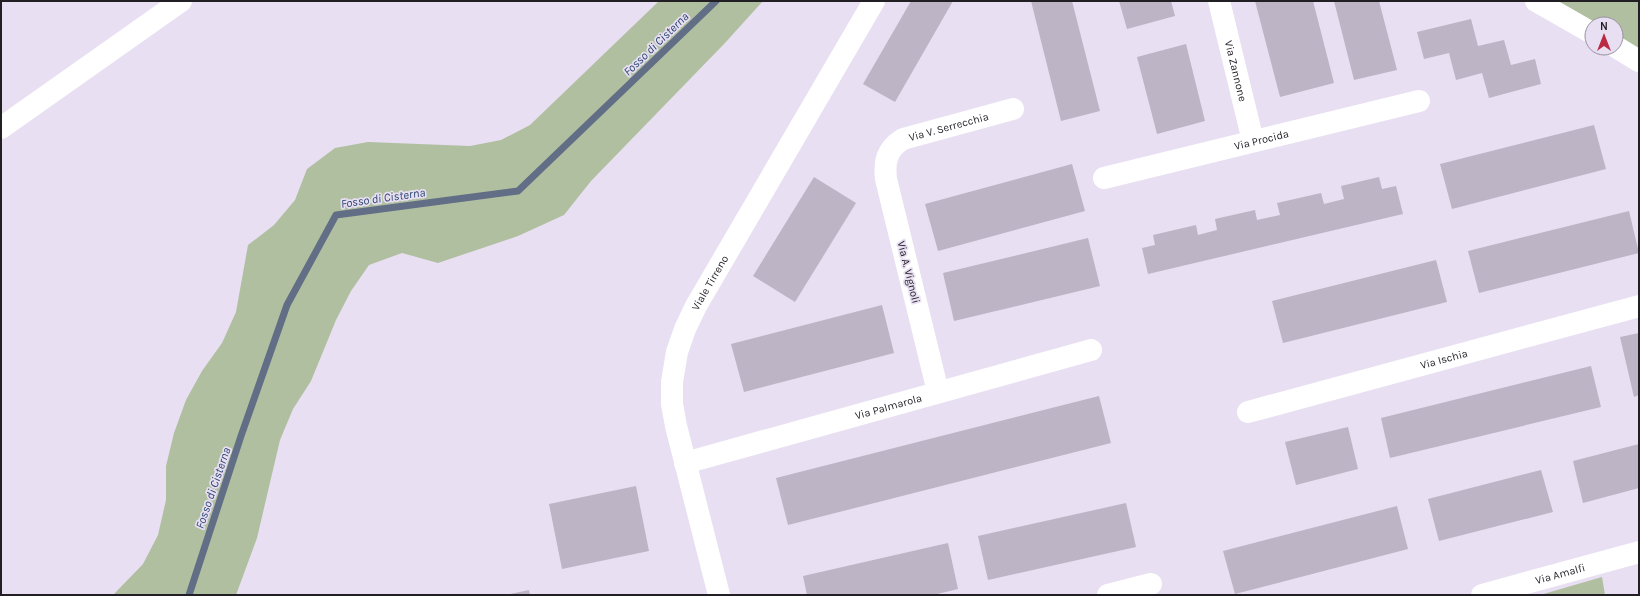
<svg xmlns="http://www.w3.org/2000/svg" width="1640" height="596" font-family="Karla,sans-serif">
	<rect width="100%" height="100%" fill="#e8dff2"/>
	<!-- green -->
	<g fill="#b0bfa0">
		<path d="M 659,1 L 763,1 L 724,44 L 591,181 L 564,215 L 518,236 L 438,263 L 402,253 L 369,265 L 351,291 L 336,320 L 311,381 L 293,409 L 280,440 L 257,538 L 236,595 L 113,595 L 143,564 L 158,535 L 166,500 L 166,466 L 174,433 L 186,400 L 202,371 L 222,343 L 236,312 L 248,245 L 274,225 L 295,200 L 307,169 L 335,148 L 368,142 L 470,146 L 501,140 L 530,125 Z"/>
		<path d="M 1551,1 L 1639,1 L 1639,53 L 1616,40 L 1616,24 L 1592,24 Z"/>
		<path d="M 1602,577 L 1605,595 L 1540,595 Z"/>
	</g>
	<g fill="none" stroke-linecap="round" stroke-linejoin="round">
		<!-- stream -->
		<path stroke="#616e85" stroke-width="7" d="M 189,595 L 241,436 L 287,305 L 336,215 L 518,191 L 716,1"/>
	</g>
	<!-- building -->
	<g fill="#bdb4c6">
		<path d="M 911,1 L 953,1 L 895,102 L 863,84 Z"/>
		<path d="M 1031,1 L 1072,1 L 1100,111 L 1061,121 Z"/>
		<path d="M 1119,1 L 1171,1 L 1175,16 L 1127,29 Z"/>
		<path d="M 1255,1 L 1313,1 L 1334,83 L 1280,97 Z"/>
		<path d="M 1334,1 L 1379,1 L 1397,70 L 1354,80 Z"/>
		<path d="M 1471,19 L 1478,46 L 1504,40 L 1511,65 L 1535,59 L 1541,84 L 1489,98 L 1482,73 L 1456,80 L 1449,53 L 1424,59 L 1417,32 Z"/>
		<path d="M 1186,44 L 1205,121 L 1157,134 L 1137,57 Z"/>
		<path d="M 1594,125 L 1606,169 L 1452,209 L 1440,164 Z"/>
		<path d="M 1072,164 L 1085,211 L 938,251 L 925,204 Z"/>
		<path d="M 814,177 L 856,203 L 795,302 L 753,276 Z"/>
		<path d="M 1379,177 L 1382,189 L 1396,186 L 1403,214 L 1148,274 L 1142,248 L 1155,245 L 1153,235 L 1196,225 L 1198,235 L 1217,230 L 1215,219 L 1255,210 L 1257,220 L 1280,215 L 1277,203 L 1321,193 L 1324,204 L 1344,199 L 1341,186 Z"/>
		<path d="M 1629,211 L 1639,253 L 1479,293 L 1468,251 Z"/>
		<path d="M 1088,238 L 1100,286 L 954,321 L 943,273 Z"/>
		<path d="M 1436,260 L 1447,302 L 1283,343 L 1272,301 Z"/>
		<path d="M 882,305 L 894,353 L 744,392 L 731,344 Z"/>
		<path d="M 1639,333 L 1639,395 L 1634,397 L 1620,337 Z"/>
		<path d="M 1591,366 L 1601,407 L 1390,458 L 1381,418 Z"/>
		<path d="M 1099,396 L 1111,443 L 788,525 L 776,478 Z"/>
		<path d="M 1348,427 L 1358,469 L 1296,485 L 1285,442 Z"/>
		<path d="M 1639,444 L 1639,488 L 1583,503 L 1573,461 Z"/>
		<path d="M 1541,470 L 1553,512 L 1439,541 L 1428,499 Z"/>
		<path d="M 636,486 L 649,551 L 562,569 L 549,504 Z"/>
		<path d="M 1126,503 L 1136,547 L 988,580 L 978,536 Z"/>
		<path d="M 1397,506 L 1408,549 L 1235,594 L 1223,551 Z"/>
		<path d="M 948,543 L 958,589 L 933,595 L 807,595 L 803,576 Z"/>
		<path d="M 529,590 L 530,595 L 510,595 L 510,594 Z"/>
	</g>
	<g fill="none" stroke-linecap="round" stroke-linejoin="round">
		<!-- street -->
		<g stroke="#fff" stroke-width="22">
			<path id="s1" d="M 1219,1 L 1253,141"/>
			<path d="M 1536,1 L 1592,33"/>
			<path d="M 1616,47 L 1639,61"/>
			<path d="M 1,128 L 181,1"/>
			<path id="s2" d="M 1104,178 L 1419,101"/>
			<path id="s3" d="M 938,392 L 886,179 C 884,161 887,149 903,139 L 1013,109"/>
			<path id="s4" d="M 1248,412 L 1639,306"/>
			<path id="s5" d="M 685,463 L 1091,350"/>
			<path id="s6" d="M 719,595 L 676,426 L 672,404 L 672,382 L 677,352 L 685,329 L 696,306 L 874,1"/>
			<path d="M 1108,595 L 1151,584"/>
			<path id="s7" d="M 1482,595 L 1639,552"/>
		</g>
	</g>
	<g text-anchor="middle" stroke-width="3.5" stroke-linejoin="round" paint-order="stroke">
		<!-- street labels -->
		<g font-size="11" fill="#211e24" stroke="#e8dff2">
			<text dy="4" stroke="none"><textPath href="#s1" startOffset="72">Via Zannone</textPath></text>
			<text dy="4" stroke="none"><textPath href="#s3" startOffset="313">Via V. Serrecchia</textPath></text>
			<text dy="4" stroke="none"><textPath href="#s2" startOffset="162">Via Procida</textPath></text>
			<text transform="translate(909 272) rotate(76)" y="4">Via A. Vignoli</text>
			<text dy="4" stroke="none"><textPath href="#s6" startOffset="326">Viale Tirreno</textPath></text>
			<text dy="4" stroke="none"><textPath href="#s4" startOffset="203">Via Ischia</textPath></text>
			<text dy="4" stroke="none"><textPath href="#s5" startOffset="211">Via Palmarola</textPath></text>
			<text dy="4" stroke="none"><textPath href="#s7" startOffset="81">Via Amalfi</textPath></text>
		</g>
		<!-- water labels -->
		<g font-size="12" font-style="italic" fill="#2a4570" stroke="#e8dff2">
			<text transform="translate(656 44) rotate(-44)" y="4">Fosso di Cisterna</text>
			<text transform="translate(383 198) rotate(-8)" y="4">Fosso di Cisterna</text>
			<text transform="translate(213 488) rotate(-71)" y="4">Fosso di Cisterna</text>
		</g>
	</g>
	<!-- border -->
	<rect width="1640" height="596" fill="none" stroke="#211e24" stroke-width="4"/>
	<!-- north arrow -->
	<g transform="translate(1604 36)"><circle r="19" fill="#e8dff2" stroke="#9892a0"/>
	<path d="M0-3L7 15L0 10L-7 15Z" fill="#bb2a45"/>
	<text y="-6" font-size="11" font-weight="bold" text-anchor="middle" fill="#211e24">N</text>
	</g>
</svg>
